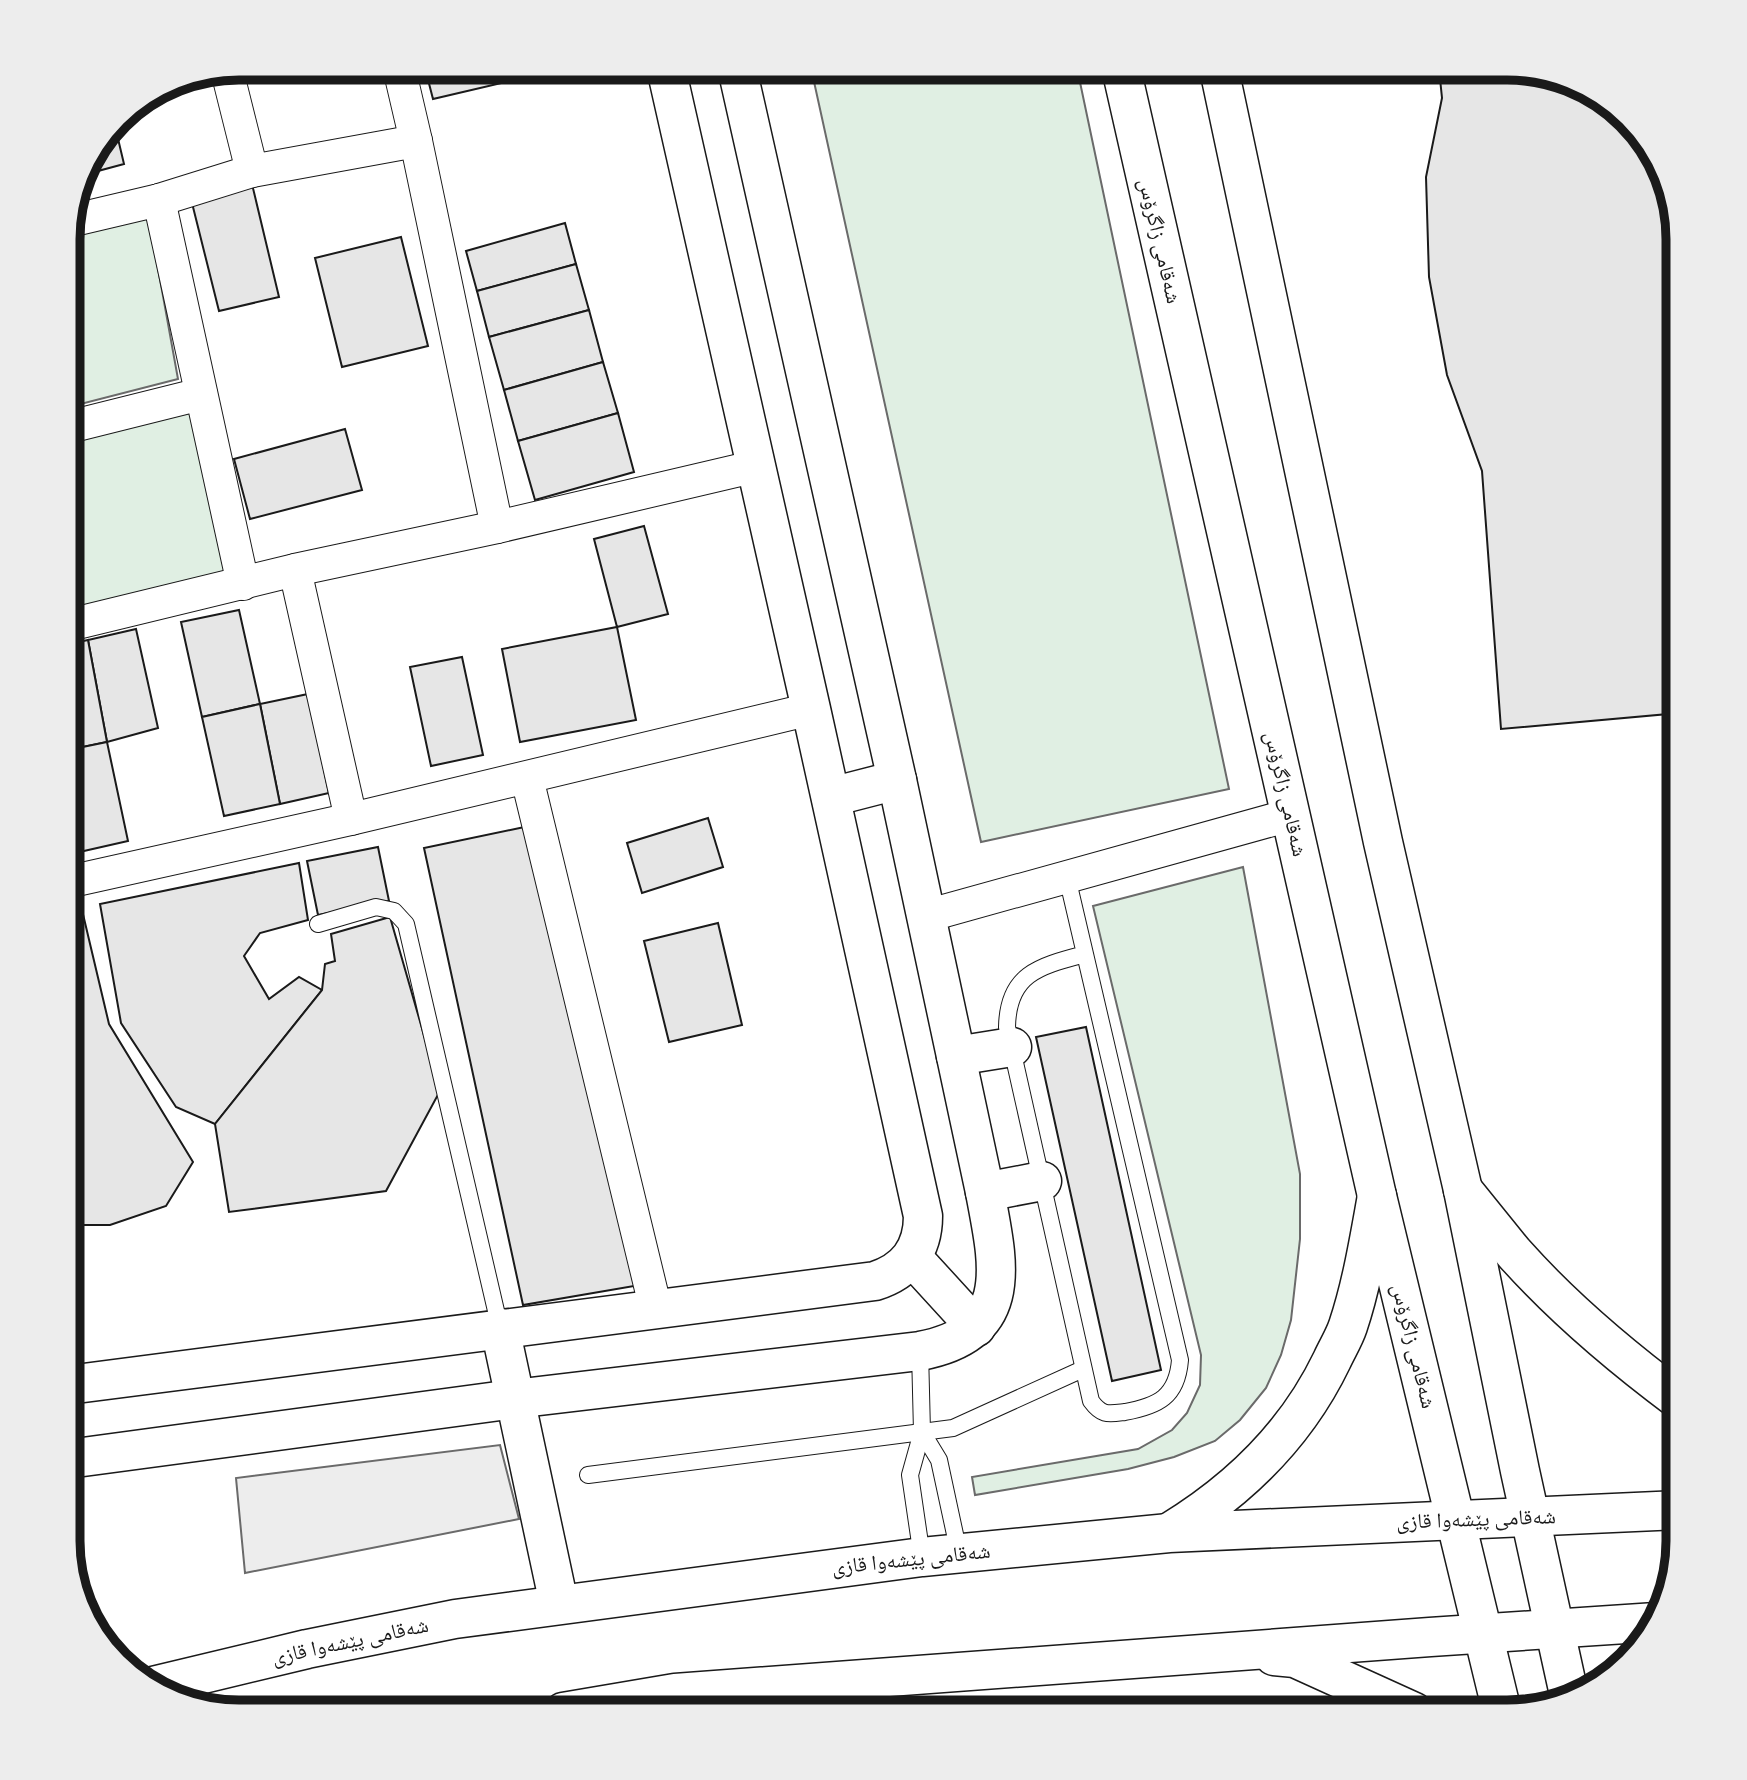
<svg xmlns="http://www.w3.org/2000/svg" width="1747" height="1780" font-family="'Fira Sans Condensed','Noto Naskh Arabic',sans-serif">
	<rect width="100%" height="100%" fill="#fff"/>
	<!-- green -->
	<g fill="#e0efe3" stroke="#6a6a6a" stroke-width="2">
		<path d="M 811,68 L 1077,68 L 1229,789 L 981,842 Z"/>
		<path d="M 148,213 L 178,379 L 69,407 L 69,232 Z"/>
		<path d="M 191,411 L 228,574 L 69,609 L 69,443 Z"/>
		<path d="M 1243,867 L 1300,1174 L 1300,1239 L 1291,1320 L 1281,1355 L 1266,1388 L 1240,1420 L 1215,1441 L 1174,1457 L 1128,1469 L 975,1495 L 972,1477 L 1138,1449 L 1172,1430 L 1187,1413 L 1200,1385 L 1201,1355 L 1093,906 Z"/>
		<path d="M 1300,1698 L 1325,1712 L 1169,1712 L 1169,1707 Z"/>
	</g>
	<!-- parking -->
	<path fill="#ededed" stroke="#6a6a6a" stroke-width="2" d="M 500,1445 L 519,1519 L 245,1573 L 236,1478 Z"/>
	<!-- building -->
	<g fill="#e6e6e6" stroke="#1a1a1a" stroke-width="2">
		<path d="M 425,68 L 529,68 L 531,76 L 433,99 Z"/>
		<path d="M 1439,69 L 1519,69 L 1584,86 L 1637,127 L 1670,184 L 1679,239 L 1679,713 L 1501,729 L 1482,471 L 1447,375 L 1429,277 L 1426,177 L 1442,98 Z"/>
		<path d="M 115,126 L 124,164 L 83,175 L 86,163 Z"/>
		<path d="M 252,184 L 279,297 L 219,311 L 191,199 Z"/>
		<path d="M 565,223 L 576,264 L 477,291 L 466,251 Z"/>
		<path d="M 401,237 L 428,346 L 342,367 L 315,258 Z"/>
		<path d="M 576,264 L 589,310 L 489,337 L 477,291 Z"/>
		<path d="M 589,310 L 603,362 L 504,390 L 489,337 Z"/>
		<path d="M 603,362 L 618,413 L 518,441 L 504,390 Z"/>
		<path d="M 618,413 L 634,472 L 535,500 L 518,441 Z"/>
		<path d="M 345,429 L 362,490 L 250,519 L 234,459 Z"/>
		<path d="M 644,526 L 668,614 L 617,627 L 594,539 Z"/>
		<path d="M 239,610 L 260,704 L 202,717 L 181,622 Z"/>
		<path d="M 617,627 L 636,720 L 520,742 L 502,649 Z"/>
		<path d="M 136,629 L 158,728 L 107,742 L 88,640 Z"/>
		<path d="M 88,640 L 107,742 L 68,750 L 69,644 Z"/>
		<path d="M 462,657 L 483,755 L 431,766 L 410,667 Z"/>
		<path d="M 308,694 L 329,793 L 280,804 L 260,704 Z"/>
		<path d="M 260,704 L 280,804 L 224,816 L 202,717 Z"/>
		<path d="M 107,742 L 128,841 L 75,853 L 68,822 L 68,750 Z"/>
		<path d="M 708,818 L 723,867 L 642,893 L 627,843 Z"/>
		<path d="M 534,825 L 640,1285 L 523,1305 L 424,848 Z"/>
		<path d="M 378,847 L 389,901 L 318,915 L 307,861 Z"/>
		<path d="M 299,863 L 308,920 L 260,933 L 244,956 L 269,999 L 299,977 L 322,990 L 215,1124 L 176,1107 L 121,1023 L 100,904 Z"/>
		<path d="M 82,910 L 109,1024 L 193,1162 L 166,1206 L 110,1225 L 83,1225 L 68,1211 L 68,913 Z"/>
		<path d="M 390,917 L 440,1091 L 386,1191 L 229,1212 L 215,1124 L 322,990 L 325,964 L 335,961 L 331,934 Z"/>
		<path d="M 718,923 L 742,1025 L 669,1042 L 644,941 Z"/>
		<path d="M 1086,1027 L 1161,1370 L 1112,1381 L 1036,1037 Z"/>
	</g>
	<g fill="none" stroke-linecap="round" stroke-linejoin="round">
		<defs>
			<g id="lane">
				<path d="M 1067,877 L 1180,1360 C 1177,1397 1158,1406 1125,1412 C 1108,1414 1102,1416 1091,1401 L 1007,1027 C 1008,973 1040,966 1085,954"/>
				<path d="M 318,924 L 376,907 L 394,911 L 406,924 L 500,1328"/>
				<path d="M 920,1351 L 922,1432 L 910,1475 L 922,1557"/>
				<path d="M 922,1432 L 939,1460 L 959,1553"/>
				<path d="M 588,1475 L 953,1428 L 1083,1369"/>
			</g>
			<g id="street">
				<path d="M 399,68 L 416,141 L 497,527"/>
				<path d="M 227,71 L 252,171"/>
				<path d="M 159,200 L 243,584"/>
				<path d="M 70,221 L 159,200 L 252,171 L 416,141"/>
				<path d="M 69,427 L 201,394"/>
				<path d="M 295,570 L 351,819"/>
				<path d="M 69,625 L 295,570 L 497,527 L 757,466"/>
				<path d="M 527,778 L 656,1310"/>
				<path d="M 68,882 L 351,819 L 811,709"/>
				<path d="M 926,916 L 1290,815"/>
			</g>
			<g id="secondary">
				<path d="M 1121,68 L 1377,1196 L 1502,1712"/>
				<path d="M 1219,69 L 1383,842 L 1463,1190 L 1520,1471 L 1570,1699"/>
				<path d="M 831,797 L 897,780"/>
				<path d="M 956,1056 L 1012,1047"/>
				<path d="M 985,1192 L 1042,1181"/>
				<path d="M 912,1257 L 976,1327"/>
				<path d="M 500,1328 L 559,1604"/>
				<path d="M 68,1385 L 875,1281 C 906,1271 923,1250 923,1216 L 811,709 L 666,68"/>
				<path d="M 68,1459 L 514,1399 L 920,1351 C 1016,1333 999,1266 985,1192 L 897,780 L 737,68"/>
			</g>
			<g id="highway">
				<path d="M 1463,1190 C 1480,1211 1497,1232 1514,1253 C 1563,1308 1620,1356 1679,1400"/>
				<path d="M 1170,1532 C 1239,1490 1297,1433 1332,1360 C 1337,1349 1344,1338 1348,1326 C 1362,1284 1369,1240 1377,1196"/>
				<path d="M 1274,1656 L 1295,1658 L 1414,1712"/>
				<path d="M 153,1686 L 307,1649 L 455,1619 L 922,1557 L 1169,1533 L 1679,1510"/>
				<path d="M 563,1712 L 675,1693 L 1430,1637 L 1656,1622"/>
			</g>
		</defs>
		<!-- lane casing -->
		<use href="#lane" stroke="#1a1a1a" stroke-width="18"/>
		<!-- street casing -->
		<use href="#street" stroke="#1a1a1a" stroke-width="34"/>
		<!-- secondary casing -->
		<use href="#secondary" stroke="#1a1a1a" stroke-width="41"/>
		<!-- highway casing -->
		<use href="#highway" stroke="#1a1a1a" stroke-width="41"/>
		<!-- lane -->
		<use href="#lane" stroke="#fff" stroke-width="16"/>
		<!-- street -->
		<use href="#street" stroke="#fff" stroke-width="32"/>
		<!-- secondary -->
		<use href="#secondary" stroke="#fff" stroke-width="38"/>
		<!-- highway -->
		<use href="#highway" stroke="#fff" stroke-width="38"/>
	</g>
	<g text-anchor="middle" stroke-width="5" stroke-linejoin="round" paint-order="stroke">
		<!-- street labels -->
		<g font-size="21" fill="#1a1a1a" stroke="#fff">
			<text transform="translate(1160 241) rotate(77)" y="7">شەقامی زاگرۆس</text>
			<text transform="translate(1286 794) rotate(77)" y="7">شەقامی زاگرۆس</text>
			<text transform="translate(1414 1346) rotate(76)" y="7">شەقامی زاگرۆس</text>
			<text transform="translate(1476 1519) rotate(-2)" y="7">شەقامی پێشەوا قازی</text>
			<text transform="translate(911 1559) rotate(-6)" y="7">شەقامی پێشەوا قازی</text>
			<text transform="translate(350 1641) rotate(-12)" y="7">شەقامی پێشەوا قازی</text>
		</g>
	</g>
	<!-- crop -->
	<path d="M0 0H1747V1780H0ZM239 80H1507A159 159 0 0 1 1666 239V1541A159 159 0 0 1 1507 1700H239A159 159 0 0 1 80 1541V239A159 159 0 0 1 239 80Z" fill="#ededed" fill-rule="evenodd"/>
	<path fill="none" stroke="#1a1a1a" stroke-width="9" d="M239 80H1507A159 159 0 0 1 1666 239V1541A159 159 0 0 1 1507 1700H239A159 159 0 0 1 80 1541V239A159 159 0 0 1 239 80Z"/>
</svg>
